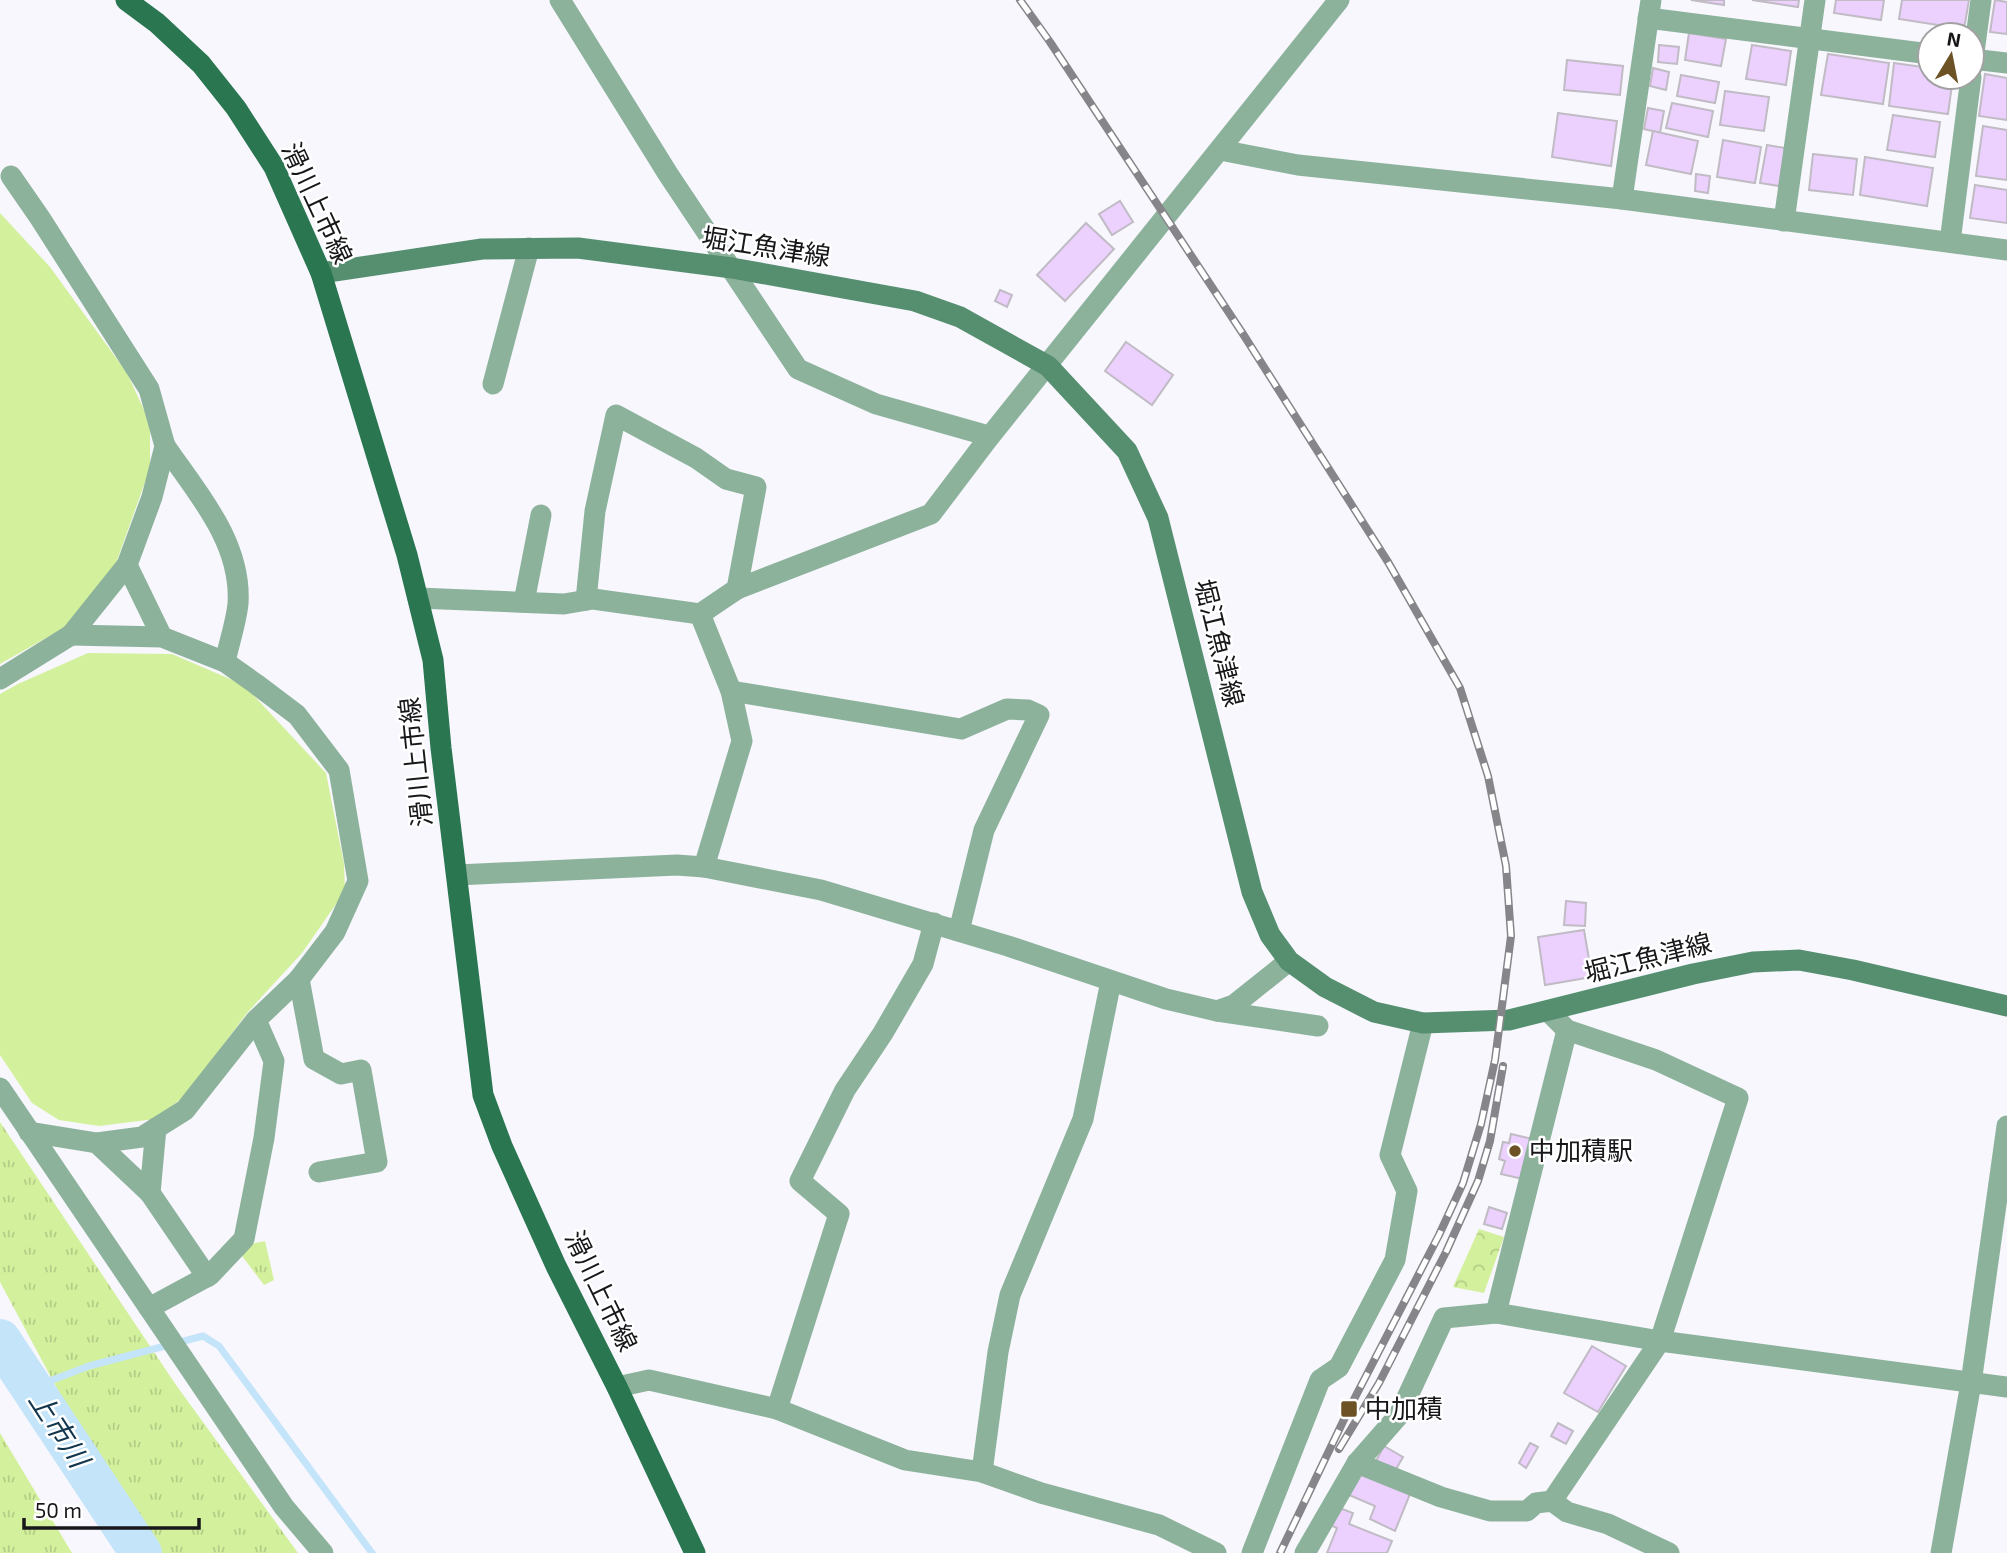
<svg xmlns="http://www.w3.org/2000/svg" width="2007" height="1553" font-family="'Exo 2','Noto Sans JP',sans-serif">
	<defs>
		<pattern id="grass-tufts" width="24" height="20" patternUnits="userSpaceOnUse" patternTransform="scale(1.75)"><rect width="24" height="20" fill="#d3f09c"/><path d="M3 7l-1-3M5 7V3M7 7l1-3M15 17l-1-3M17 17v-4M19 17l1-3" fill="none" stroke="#b4cd86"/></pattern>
		<pattern id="park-crowns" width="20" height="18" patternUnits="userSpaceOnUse" patternTransform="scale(1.75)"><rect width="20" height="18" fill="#d3f09c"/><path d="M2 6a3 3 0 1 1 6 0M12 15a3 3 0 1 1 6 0" fill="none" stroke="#b4cd86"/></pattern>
	</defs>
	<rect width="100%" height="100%" fill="#f7f7fd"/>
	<!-- grass -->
	<g fill="url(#grass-tufts)">
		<path d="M 0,1122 L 176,1385 L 298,1553 L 155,1553 L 134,1515 L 76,1424 L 0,1282 Z"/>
		<path d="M 265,1241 L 274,1280 L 264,1285 L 242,1256 L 251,1244 Z"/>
		<path d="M 0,1433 L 72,1553 L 0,1553 Z"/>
	</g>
	<!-- park -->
	<path fill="url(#park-crowns)" d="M 1479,1229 L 1504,1237 L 1484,1293 L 1453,1287 Z"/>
	<!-- pitch -->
	<g fill="#d3f09c">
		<path d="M 0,213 L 50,267 L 127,373 L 150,423 L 150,468 L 115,566 L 67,626 L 0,664 Z"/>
		<path d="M 88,653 L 172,654 L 244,685 L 326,773 L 344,864 L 345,891 L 302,953 L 247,1013 L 185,1096 L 155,1119 L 99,1126 L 59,1120 L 32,1103 L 0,1055 L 0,694 L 18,684 Z"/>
	</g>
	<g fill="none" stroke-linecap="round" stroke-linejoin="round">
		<!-- stream -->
		<path stroke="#c4e4fa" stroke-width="7" d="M 31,1388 L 89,1366 L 203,1336 L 219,1346 L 372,1553"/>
		<!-- river -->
		<path stroke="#c4e4fa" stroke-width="42" d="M 0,1340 L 141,1553"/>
	</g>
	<!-- building -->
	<g fill="#ecd0fe" stroke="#c0bbc4" stroke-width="2">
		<path d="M 1691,0 L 1724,0 L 1724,5 Z"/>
		<path d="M 1752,0 L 1799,0 L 1798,7 Z"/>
		<path d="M 1836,0 L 1884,0 L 1881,20 L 1834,13 Z"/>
		<path d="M 1902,0 L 1969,0 L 1964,29 L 1899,19 Z"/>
		<path d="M 1995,0 L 2007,2 L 2007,34 L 1990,32 Z"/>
		<path d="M 1689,33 L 1726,39 L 1721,66 L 1685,60 Z"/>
		<path d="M 1659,45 L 1679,47 L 1677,64 L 1658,62 Z"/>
		<path d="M 1752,45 L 1791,51 L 1786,85 L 1746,79 Z"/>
		<path d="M 1828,54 L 1889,63 L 1883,104 L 1821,95 Z"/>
		<path d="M 1567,60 L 1623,66 L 1620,95 L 1564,90 Z"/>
		<path d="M 1894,63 L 1930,68 L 1930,77 L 1953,77 L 1948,114 L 1889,106 Z"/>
		<path d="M 1653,68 L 1669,72 L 1666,90 L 1650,86 Z"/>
		<path d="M 1985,74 L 2007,78 L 2007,120 L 1979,116 Z"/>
		<path d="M 1681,75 L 1719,82 L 1715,103 L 1677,96 Z"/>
		<path d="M 1725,91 L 1769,97 L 1764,131 L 1720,125 Z"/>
		<path d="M 1672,103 L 1713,111 L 1708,137 L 1666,128 Z"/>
		<path d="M 1648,108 L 1664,111 L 1660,133 L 1644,129 Z"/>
		<path d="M 1558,113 L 1617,121 L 1611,166 L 1552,157 Z"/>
		<path d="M 1893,115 L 1940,122 L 1935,157 L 1887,150 Z"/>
		<path d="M 1983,126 L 2007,130 L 2007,180 L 1976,176 Z"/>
		<path d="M 1653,131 L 1698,141 L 1691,174 L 1646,165 Z"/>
		<path d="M 1723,140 L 1761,147 L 1755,183 L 1717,177 Z"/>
		<path d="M 1767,145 L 1785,148 L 1779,186 L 1760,183 Z"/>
		<path d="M 1813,154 L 1857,159 L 1853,195 L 1809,190 Z"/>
		<path d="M 1865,157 L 1933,168 L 1927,206 L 1860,195 Z"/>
		<path d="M 1696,174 L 1710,176 L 1708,193 L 1695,191 Z"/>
		<path d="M 1975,185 L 2007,190 L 2007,223 L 1970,218 Z"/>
		<path d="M 1120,201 L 1133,222 L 1112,235 L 1099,214 Z"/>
		<path d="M 1086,223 L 1114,249 L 1065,301 L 1037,275 Z"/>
		<path d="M 1000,290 L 1012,295 L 1007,307 L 995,301 Z"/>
		<path d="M 1126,342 L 1173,375 L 1152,405 L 1105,371 Z"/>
		<path d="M 1566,901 L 1586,903 L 1585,926 L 1564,925 Z"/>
		<path d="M 1584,930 L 1592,977 L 1545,985 L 1538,937 Z"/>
		<path d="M 1511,1134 L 1533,1139 L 1523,1179 L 1501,1174 L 1505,1161 L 1499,1159 L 1503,1142 L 1509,1143 Z"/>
		<path d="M 1489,1207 L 1507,1213 L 1502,1229 L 1484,1224 Z"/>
		<path d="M 1592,1346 L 1626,1366 L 1598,1412 L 1564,1393 Z"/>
		<path d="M 1558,1423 L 1573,1431 L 1566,1444 L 1551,1436 Z"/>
		<path d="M 1530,1443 L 1538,1447 L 1526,1468 L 1519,1463 Z"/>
		<path d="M 1384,1446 L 1403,1457 L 1395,1471 L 1376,1461 Z"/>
		<path d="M 1360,1473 L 1410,1494 L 1395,1531 L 1370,1519 L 1375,1506 L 1349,1495 Z"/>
		<path d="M 1337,1507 L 1353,1513 L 1349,1524 L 1392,1541 L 1387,1553 L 1327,1553 L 1337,1528 L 1330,1525 Z"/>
	</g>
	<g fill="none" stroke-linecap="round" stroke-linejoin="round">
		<!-- street -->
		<g stroke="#8db29c" stroke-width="21">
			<path d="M 560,0 L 668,174 L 798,369 L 876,404 L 989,436"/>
			<path d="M 1648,18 L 1930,54"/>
			<path d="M 1972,59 L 2007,63"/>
			<path d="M 1972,67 L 1981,0"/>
			<path d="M 1220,150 L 1298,165 L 1622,199 L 2007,250"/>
			<path d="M 11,176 L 40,218 L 149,389 L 165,446 L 152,497 L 127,565"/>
			<path d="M 1622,199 L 1651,0"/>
			<path d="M 1784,221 L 1815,0"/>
			<path d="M 1950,242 L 1971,77"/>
			<path d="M 493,384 L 529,248"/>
			<path d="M 165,446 C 197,493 242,542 238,604 C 236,623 229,643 225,662"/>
			<path d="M 418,598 L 564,604 L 593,599 L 700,614 L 737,589 L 931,514 L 987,440 L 1339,0"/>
			<path d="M 586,600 L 595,511 L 616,415 L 696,458 L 726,479 L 756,487 L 737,589"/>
			<path d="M 524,602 L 541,515"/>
			<path d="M 700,614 L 731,691 L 742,741 L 704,867"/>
			<path d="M 162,637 L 71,635 L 127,565 L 162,637 L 225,662 L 256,684 L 297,715 L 339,770 L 358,881 L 335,932 L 299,979"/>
			<path d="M 0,679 L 71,635"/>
			<path d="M 731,691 L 961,729 L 1007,709 L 1028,710 L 1039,715 L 984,830 L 959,931"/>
			<path d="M 457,875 L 677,865 L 704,867 L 821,890 L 1008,946 L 1166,999 L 1217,1011 L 1234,1005 L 1289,961"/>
			<path d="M 1217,1011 L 1318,1026"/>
			<path d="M 1548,1011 L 1567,1030 L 1656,1060 L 1738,1098 L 1660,1341 L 1552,1501"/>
			<path d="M 256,1020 L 299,979 L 314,1059 L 341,1074 L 361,1070 L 377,1162 L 319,1172"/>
			<path d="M 0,1088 L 284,1507 L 323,1553"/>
			<path d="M 29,1132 L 97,1143 L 142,1137 L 185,1110 L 256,1020 L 274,1061 L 264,1138 L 244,1239 L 210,1275 L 149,1308"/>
			<path d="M 97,1143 L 150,1193 L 156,1128"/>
			<path d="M 150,1193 L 207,1277"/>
			<path d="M 1496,1313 L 1567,1030"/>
			<path d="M 617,1387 L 649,1380 L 777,1409 L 905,1460 L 982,1472 L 1041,1493 L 1159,1525 L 1216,1553"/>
			<path d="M 777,1409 L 839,1214 L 800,1181 L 845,1090 L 883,1033 L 923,964 L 934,923"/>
			<path d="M 1357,1463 L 1441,1497 L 1490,1511 L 1527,1511 L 1536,1503 L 1552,1501 L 1567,1512 L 1608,1524 L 1669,1553"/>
			<path d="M 982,1472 L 998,1352 L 1010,1295 L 1083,1119 L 1111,981"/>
			<path d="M 1252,1553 L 1320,1380 L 1339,1367 L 1395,1260 L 1407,1191 L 1390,1155 L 1423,1023"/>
			<path d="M 1305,1553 L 1357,1463 L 1399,1415 L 1444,1318 L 1496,1313 L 1660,1341 L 2007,1387"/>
			<path d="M 1941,1553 L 1971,1383 L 2007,1126"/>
		</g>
		<!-- secondary -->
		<path stroke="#568f70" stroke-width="21" d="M 321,273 L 482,249 L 578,248 L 732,268 L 915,301 L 960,317 L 1048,366 L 1127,451 L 1158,518 L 1252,892 L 1270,935 L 1289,961 L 1325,987 L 1374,1012 L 1423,1023 L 1509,1020 L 1693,974 L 1753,962 L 1799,960 L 1853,970 L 2007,1006"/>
		<!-- primary -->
		<path stroke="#297651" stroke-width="21" d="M 126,0 L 157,23 L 201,64 L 236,108 L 274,167 L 321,273 L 407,555 L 433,660 L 441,748 L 483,1095 L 502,1146 L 556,1266 L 617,1387 L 695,1553"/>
		<defs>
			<g id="rail">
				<path d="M 1020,0 L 1050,42 L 1243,334 L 1388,562 L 1460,688 L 1488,776 L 1506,866 L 1511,936 L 1495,1060 L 1481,1124 L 1463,1183 L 1439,1235 L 1349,1409 L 1280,1553"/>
				<path d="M 1339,1449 L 1379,1383 L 1446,1252 L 1478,1181 L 1490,1141 L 1503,1066"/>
			</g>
		</defs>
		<!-- rail casing -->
		<use href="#rail" stroke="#86868a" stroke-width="8"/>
		<!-- rail -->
		<use href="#rail" stroke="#fff" stroke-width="5" stroke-dasharray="16" stroke-linecap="butt"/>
	</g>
	<!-- markers -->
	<g fill="#6c5224" stroke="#fff" stroke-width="2.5">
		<circle cx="1515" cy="1151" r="7"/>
		<rect x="1340" y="1400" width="18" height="18" rx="3.5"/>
	</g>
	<g text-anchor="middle" stroke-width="5" stroke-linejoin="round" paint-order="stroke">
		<!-- street labels -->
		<g font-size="26" fill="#17171a" stroke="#fff">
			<text transform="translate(317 203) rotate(65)" y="9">滑川上市線</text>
			<text transform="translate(766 247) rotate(9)" y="9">堀江魚津線</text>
			<text transform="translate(1219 643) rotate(76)" y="9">堀江魚津線</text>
			<text transform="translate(416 762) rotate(-96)" y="9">滑川上市線</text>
			<text transform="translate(1648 958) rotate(-14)" y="9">堀江魚津線</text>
			<text transform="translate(601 1291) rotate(64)" y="9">滑川上市線</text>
		</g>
		<!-- poi labels -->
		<g font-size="26" fill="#17171a" stroke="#fff" text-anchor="start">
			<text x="1529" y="1160">中加積駅</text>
			<text x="1365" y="1418">中加積</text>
		</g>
		<!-- water labels -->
		<g font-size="28" font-style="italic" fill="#11354c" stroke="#fff">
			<text transform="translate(59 1429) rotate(57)" y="10">上市川</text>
		</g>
	</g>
	<!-- north arrow -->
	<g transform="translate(1951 56) rotate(10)"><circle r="33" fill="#ffffff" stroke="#a2a2a3" stroke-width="2"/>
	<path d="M0-5L12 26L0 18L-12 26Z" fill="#6c5224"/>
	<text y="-10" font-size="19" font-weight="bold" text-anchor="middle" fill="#17171a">N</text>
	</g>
	<!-- scale -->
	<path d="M24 1518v10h175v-10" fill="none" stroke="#17171a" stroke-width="3.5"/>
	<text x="35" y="1518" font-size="21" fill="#17171a" stroke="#ffffff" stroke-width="5" paint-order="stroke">50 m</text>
</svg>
